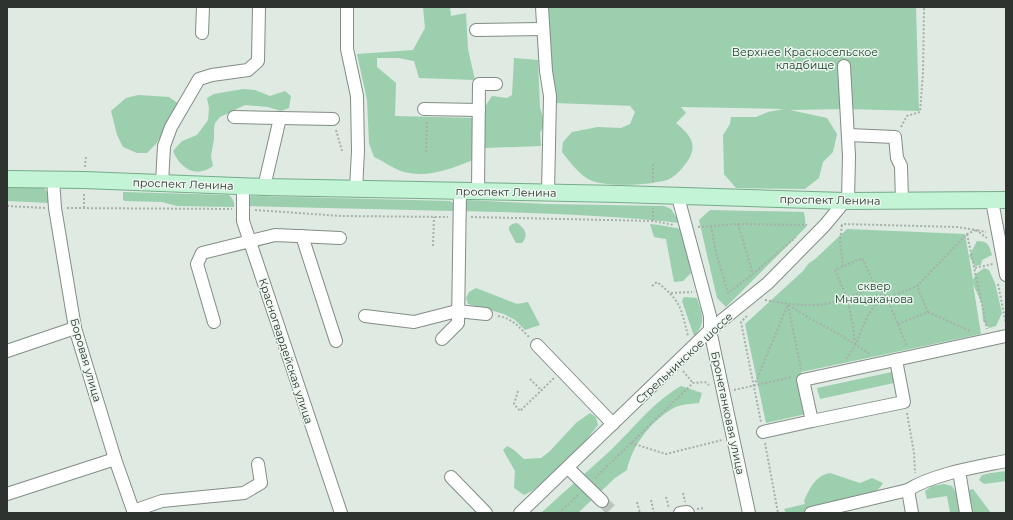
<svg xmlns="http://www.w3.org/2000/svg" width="1013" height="520" font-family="Montserrat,sans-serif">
	<rect width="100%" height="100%" fill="#deeae2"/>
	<!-- green -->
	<g fill="#9bcfae">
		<path d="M 423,7 L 450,7 L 451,16 L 466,13 L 468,49 L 475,80 L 419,78 L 414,61 L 398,58 L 377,58 L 377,67 L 396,83 L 395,116 L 475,118 L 473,160 C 451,169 428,178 404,172 C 394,169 383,161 374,157 L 369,143 L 367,100 L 357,54 L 413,50 L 425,28 Z"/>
		<path d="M 545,7 L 916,7 L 919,111 L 846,109 L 790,110 L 827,118 L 837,134 L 833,152 L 823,162 L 819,178 L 805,189 L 736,188 L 724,174 L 723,135 L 730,124 L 731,117 L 756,117 L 768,112 L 784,109 L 681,107 L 686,113 L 676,123 C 693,137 699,147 684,166 C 680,171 673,178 667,180 C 650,185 604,188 588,179 C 577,172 570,162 562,152 L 563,142 L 572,132 L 598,127 L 621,128 L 630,124 L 635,112 L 630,106 L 635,106 L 554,103 Z"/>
		<path d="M 514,58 L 538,60 L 540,108 L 545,123 L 540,133 L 541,146 L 484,148 L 484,108 L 492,96 L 507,98 L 512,95 Z"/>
		<path d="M 243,89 L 255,90 L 270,96 L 285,91 L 291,96 L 289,108 L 281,111 L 268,107 L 245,105 L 220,117 L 215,123 L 214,129 L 214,139 L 211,156 L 213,166 C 196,179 180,168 173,151 L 182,141 L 197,135 L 208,120 L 209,108 L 207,98 L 214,94 Z"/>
		<path d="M 138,95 L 169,97 L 179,104 L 156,144 L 147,153 L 137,153 L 123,147 L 117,135 L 111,111 L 126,98 Z"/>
		<path d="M 7,185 C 27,185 47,178 51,203 L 7,201 Z"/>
		<path d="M 123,192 L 229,195 C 232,198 235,202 234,207 L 177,206 L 162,202 L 125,201 L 123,200 Z"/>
		<path d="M 251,196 L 450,201 L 454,204 L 453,211 L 246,206 Z"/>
		<path d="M 468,200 L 547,204 L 664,206 L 671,209 L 680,223 C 609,215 536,213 464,211 L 465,201 Z"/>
		<path d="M 710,210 L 804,212 L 806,227 L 726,307 L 717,298 L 699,220 Z"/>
		<path d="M 517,223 C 525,229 529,234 522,243 L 516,243 L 509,230 L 509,227 L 512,224 Z"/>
		<path d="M 650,224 L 659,225 L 682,229 L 691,273 L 683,281 L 674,282 L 666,239 L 654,237 Z"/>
		<path d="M 847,229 L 965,234 L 973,280 L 976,274 L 984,268 L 989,270 L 995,283 L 1002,313 L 996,326 L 989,328 L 983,321 L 982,304 L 973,284 L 981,334 L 801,372 L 810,413 L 766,423 L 745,324 L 803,271 L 809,263 L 814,260 Z"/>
		<path d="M 977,241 C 988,241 989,245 992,255 L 982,260 L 981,265 L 975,266 L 969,256 Z"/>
		<path d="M 476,288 L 517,304 L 528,302 L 540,325 L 525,330 L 515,320 L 504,314 L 468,304 L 466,298 L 469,292 Z"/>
		<path d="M 684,297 L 697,298 C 702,315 707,322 694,336 L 682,301 Z"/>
		<path d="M 892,372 L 894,383 L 820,399 L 817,388 Z"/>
		<path d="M 681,386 L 702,393 L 699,403 C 690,404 680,404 672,409 C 650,422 632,446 627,470 L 615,478 L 578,513 L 541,513 C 564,492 588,471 611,450 C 634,428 653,402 681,386 Z"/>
		<path d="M 590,413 L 596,417 L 598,425 L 572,458 L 532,491 L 524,495 L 514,488 L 515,471 L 503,450 L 507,446 L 514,450 L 524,459 L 541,458 L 549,452 L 576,423 Z"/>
		<path d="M 1006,471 L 1006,481 L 984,484 L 979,480 L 982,475 L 991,473 Z"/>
		<path d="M 830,473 L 860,483 L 872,478 L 883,483 C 875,498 853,500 838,502 C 833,503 827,502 823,503 C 817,505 814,509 810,513 L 786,513 L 784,509 L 805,504 L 804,501 C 810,488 815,476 830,473 Z"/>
		<path d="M 944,484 L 952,486 L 959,497 L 962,513 L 950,513 L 947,496 L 927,499 L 925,491 L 932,486 Z"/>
		<path d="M 973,489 L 991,513 L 973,513 L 969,500 L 969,490 Z"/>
	</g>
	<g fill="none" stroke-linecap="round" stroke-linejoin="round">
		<!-- minor-tunnel -->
		<path stroke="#bbc5be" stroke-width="12" stroke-dasharray="12 6" stroke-linecap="butt" d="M 602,501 L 614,513"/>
		<defs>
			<g id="minor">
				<path d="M 347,7 L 347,49 L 357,96 L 358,151 L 356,189"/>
				<path d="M 542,7 L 546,71 L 550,96 L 548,193"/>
				<path d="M 476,30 L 543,29"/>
				<path d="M 202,33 L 203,7"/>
				<path d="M 844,66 L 849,156 L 848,201"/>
				<path d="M 424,109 L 479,110"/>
				<path d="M 234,117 L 333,119"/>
				<path d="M 848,135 L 895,137 L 897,158 L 901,166 L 902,201"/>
				<path d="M 53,179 L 55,208 L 75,328 L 115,459 L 134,513"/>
				<path d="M 162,183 L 164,146 L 171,127 L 199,79 L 212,75 L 248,70 L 258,61 L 259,7"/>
				<path d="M 243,186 L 243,221 L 341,513"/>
				<path d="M 264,187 L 280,118"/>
				<path d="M 478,192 L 479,84 L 496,84"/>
				<path d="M 678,197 L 710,316 L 710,330 L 749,513"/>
				<path d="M 992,201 L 1006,275"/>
				<path d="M 302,236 L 336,341"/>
				<path d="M 365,316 L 414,322 L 457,311 L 486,314"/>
				<path d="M 214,322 L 197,264 L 202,253 L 275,235 L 340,238"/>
				<path d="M 442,339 L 458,323 L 460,191"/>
				<path d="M 537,345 L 613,424"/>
				<path d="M 7,351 L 75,328"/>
				<path d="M 812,421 L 904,402 L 896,360"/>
				<path d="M 763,432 L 812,421 L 803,380 L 1006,336"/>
				<path d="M 568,468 L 602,501"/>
				<path d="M 959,471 L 966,513"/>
				<path d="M 451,477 L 486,513"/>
				<path d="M 908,490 L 912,513"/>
				<path d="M 7,494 L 115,459"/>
				<path d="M 133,511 L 162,501 L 244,493 L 261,483 L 258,464"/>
				<path d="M 520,513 L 710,330 L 768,283 L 825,225 L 845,201"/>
				<path d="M 680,513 L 687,512 L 688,513"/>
				<path d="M 811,513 L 908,490 C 933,474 977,467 1006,461"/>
			</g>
			<path id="major" d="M 7,179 L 84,180 L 264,187 L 620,194 L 845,201 L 1006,200"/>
		</defs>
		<!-- minor casing -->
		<use href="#minor" stroke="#838d86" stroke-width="14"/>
		<!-- major casing -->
		<use href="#major" stroke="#76ab8a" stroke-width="18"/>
		<!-- path -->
		<g stroke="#a7b0aa" stroke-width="2" stroke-dasharray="2 2" stroke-linecap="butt">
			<path d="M 901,127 L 907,116 L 920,112 L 923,73 L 924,7"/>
			<path d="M 336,130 L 342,151"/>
			<path d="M 426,152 L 427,121"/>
			<path d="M 85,167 L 86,156"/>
			<path d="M 653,182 L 653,163"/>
			<path d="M 7,206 L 45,208"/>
			<path d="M 67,208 L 232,209"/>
			<path d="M 84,208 L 84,193"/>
			<path d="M 255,210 L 341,216 L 448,217"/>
			<path d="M 471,217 L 653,221 L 674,225"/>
			<path d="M 653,221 L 653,208"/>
			<path d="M 738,224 L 753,274"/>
			<path d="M 842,225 L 840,240 L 843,266"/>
			<path d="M 711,226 L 716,252 L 728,293 L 753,274 L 796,237"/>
			<path d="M 841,226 L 843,224 L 957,227 L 976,230 L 987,238"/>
			<path d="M 698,227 L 738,224 L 807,225"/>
			<path d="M 967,234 L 987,329"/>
			<path d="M 433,246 L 434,217"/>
			<path d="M 975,268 L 993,264"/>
			<path d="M 998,284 L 1006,324"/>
			<path d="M 652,286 L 657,282 C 681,301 681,308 688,336"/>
			<path d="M 671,293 L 692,292"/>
			<path d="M 887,298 L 917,286 L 967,234 L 976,230 L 986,232"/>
			<path d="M 765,300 C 793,305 820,309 847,298 L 835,270 L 862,258 L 876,287 L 883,292 L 887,298 L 907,346"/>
			<path d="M 788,305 L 801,369"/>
			<path d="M 789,305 L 809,318 L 839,334 L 870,354"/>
			<path d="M 928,312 L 970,331"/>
			<path d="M 498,316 C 512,318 520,328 529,337"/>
			<path d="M 747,316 L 741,322 L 761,422"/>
			<path d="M 898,324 L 928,312 L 917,286"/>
			<path d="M 855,344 L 853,326 L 847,298 L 875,287"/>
			<path d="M 846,359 L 855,346 L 867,317 L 883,292"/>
			<path d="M 683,371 L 693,383"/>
			<path d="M 530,379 L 541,390"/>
			<path d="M 754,386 L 788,304"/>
			<path d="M 734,390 L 792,377"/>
			<path d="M 518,391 L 514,404 L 520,411 L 554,378"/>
			<path d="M 907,413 L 914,453 L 915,473"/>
			<path d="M 631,443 L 666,454 L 722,440"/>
			<path d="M 765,443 L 778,513"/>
			<path d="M 595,478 L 693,383 L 705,382 L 709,385"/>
			<path d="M 683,493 L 685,502"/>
			<path d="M 666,497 L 669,508"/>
			<path d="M 651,500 L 654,513"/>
			<path d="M 637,502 L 640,513"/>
			<path d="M 697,509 L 704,508"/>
			<path d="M 559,513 L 579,494"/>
		</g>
		<!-- minor -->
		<use href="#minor" stroke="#fff" stroke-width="12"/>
		<!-- major -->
		<use href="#major" stroke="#c4f4d6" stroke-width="16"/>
	</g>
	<g text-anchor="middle" stroke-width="3" stroke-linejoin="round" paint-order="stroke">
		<!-- park labels -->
		<g font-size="11" fill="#163925" stroke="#ebf7ef">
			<text x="805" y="56">Верхнее Красносельское<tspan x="805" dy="13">кладбище</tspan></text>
			<text x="874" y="290">сквер<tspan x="874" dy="13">Мнацаканова</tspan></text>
		</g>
		<!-- street labels -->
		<g font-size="11" fill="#2f3330" stroke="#ebf7ef">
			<text transform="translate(183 184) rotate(2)" y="4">проспект Ленина</text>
			<text transform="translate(506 192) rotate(1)" y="4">проспект Ленина</text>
			<text transform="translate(830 200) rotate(1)" y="4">проспект Ленина</text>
			<text transform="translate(286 351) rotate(72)" y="4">Красногвардейская улица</text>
			<text transform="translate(684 358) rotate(-43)" y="4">Стрельнинское шоссе</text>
			<text transform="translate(86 360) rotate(74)" y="4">Боровая улица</text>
			<text transform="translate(728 413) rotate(78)" y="4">Бронетанковая улица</text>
		</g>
	</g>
	<!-- border -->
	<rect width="1013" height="520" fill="none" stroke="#2f3330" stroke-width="16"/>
</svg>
